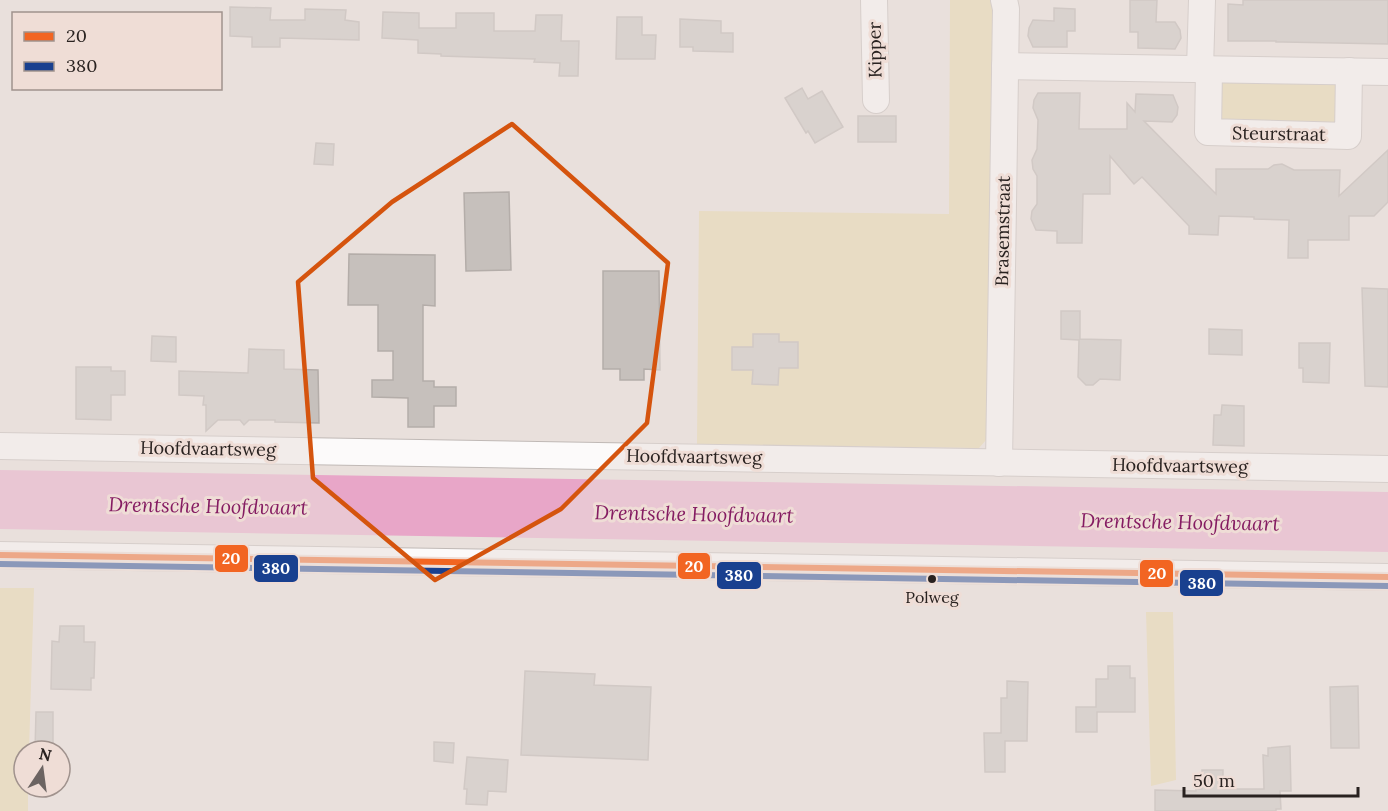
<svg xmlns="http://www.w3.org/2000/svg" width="1388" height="811" font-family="Lora,serif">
	<rect width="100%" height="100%" fill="#e9e0dc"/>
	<!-- green -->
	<g fill="#e7d7a6">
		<path d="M 950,0 L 995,0 L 987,439 L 979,448 L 697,444 L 699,211 L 949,214 Z"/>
		<path d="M 1215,83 L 1343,83 L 1335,129 L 1215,121 Z"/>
		<path d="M 0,588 L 34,588 L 29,751 L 24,751 L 24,787 L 28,787 L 28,811 L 0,811 Z"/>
		<path d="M 1146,612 L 1173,612 L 1176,780 L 1151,786 Z"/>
	</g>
	<!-- water -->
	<path fill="#e8a6c8" d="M 0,470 L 1388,492 L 1388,552 L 0,529 Z"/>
	<!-- building -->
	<g fill="#c6c0bc" stroke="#b4ada9" stroke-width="1.5">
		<path d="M 1130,0 L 1157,0 L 1156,22 L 1175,22 L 1180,30 L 1181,38 L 1175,49 L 1138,48 L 1138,32 L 1130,32 Z"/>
		<path d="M 1243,0 L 1388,0 L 1388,44 L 1283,42 L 1276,42 L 1276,41 L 1228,41 L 1228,4 L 1243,5 Z"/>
		<path d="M 230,7 L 271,8 L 270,20 L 305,20 L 305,9 L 346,10 L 345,20 L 359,22 L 359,40 L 280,38 L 280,47 L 252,47 L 252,37 L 230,36 Z"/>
		<path d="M 1054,8 L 1075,9 L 1075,31 L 1067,31 L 1067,47 L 1033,47 L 1028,36 L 1029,28 L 1033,20 L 1054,21 Z"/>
		<path d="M 383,12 L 419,13 L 419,28 L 456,28 L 456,13 L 494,13 L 494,31 L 535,31 L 536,15 L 562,15 L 561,41 L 579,41 L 578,76 L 559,76 L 560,63 L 534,62 L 535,59 L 441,56 L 441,54 L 418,53 L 418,40 L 382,38 Z"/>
		<path d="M 617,17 L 642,17 L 642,35 L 656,35 L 655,59 L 616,59 Z"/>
		<path d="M 680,19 L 721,21 L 721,33 L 733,33 L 733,52 L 693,51 L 693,47 L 680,47 Z"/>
		<path d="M 802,88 L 808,99 L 822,91 L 843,127 L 815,143 L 808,131 L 806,133 L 785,98 Z"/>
		<path d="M 1038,93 L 1080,93 L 1079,129 L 1127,129 L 1127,103 L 1135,112 L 1136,94 L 1173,95 L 1178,107 L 1177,115 L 1172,122 L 1144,121 L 1216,194 L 1216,169 L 1268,169 L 1274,165 L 1282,164 L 1294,170 L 1340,170 L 1339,196 L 1388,150 L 1388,202 L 1374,216 L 1349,216 L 1349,240 L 1308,240 L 1308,258 L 1288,258 L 1289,220 L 1254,219 L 1254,217 L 1219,216 L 1218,235 L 1189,234 L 1189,226 L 1142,177 L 1134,184 L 1110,156 L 1110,194 L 1083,194 L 1082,243 L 1057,243 L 1057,231 L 1036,230 L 1031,219 L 1032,211 L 1037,204 L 1037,176 L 1033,169 L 1032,160 L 1037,149 L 1038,120 L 1033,108 L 1034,100 Z"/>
		<rect x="858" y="116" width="38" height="26"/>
		<path d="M 316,143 L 334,144 L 333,165 L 314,164 Z"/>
		<path d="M 509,192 L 511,270 L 466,271 L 464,193 Z"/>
		<path d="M 349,254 L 435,255 L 435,306 L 423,305 L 423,381 L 434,381 L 434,387 L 456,387 L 456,406 L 434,406 L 434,427 L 408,427 L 408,398 L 372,397 L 372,380 L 393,380 L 393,351 L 378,351 L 378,305 L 348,305 Z"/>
		<path d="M 603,271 L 659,271 L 660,370 L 644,369 L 644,380 L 620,380 L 620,369 L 603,369 Z"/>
		<path d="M 1362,288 L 1388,289 L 1388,387 L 1365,386 Z"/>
		<path d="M 1061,311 L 1080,311 L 1080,339 L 1121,340 L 1120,380 L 1100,379 L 1093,385 L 1086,385 L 1078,377 L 1079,340 L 1061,339 Z"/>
		<path d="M 1209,329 L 1242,330 L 1242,355 L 1209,354 Z"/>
		<path d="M 753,334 L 779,334 L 779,342 L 798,342 L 798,368 L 779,368 L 778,385 L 752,384 L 753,370 L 732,370 L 732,347 L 753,347 Z"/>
		<path d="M 152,336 L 176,337 L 176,362 L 151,361 Z"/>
		<path d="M 1299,343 L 1330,343 L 1329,383 L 1303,382 L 1303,368 L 1299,368 Z"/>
		<path d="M 249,349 L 284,350 L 284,369 L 318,370 L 319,423 L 275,422 L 275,420 L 249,420 L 244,425 L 240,420 L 218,420 L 206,431 L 206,405 L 203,405 L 204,396 L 179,395 L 179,371 L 248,373 Z"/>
		<path d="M 76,367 L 111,367 L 111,371 L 125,371 L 125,395 L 111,395 L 111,420 L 76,419 Z"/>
		<path d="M 1222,405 L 1244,406 L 1244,446 L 1213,445 L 1214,415 L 1221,415 Z"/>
		<path d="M 60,626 L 84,626 L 84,642 L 95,642 L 94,678 L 91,678 L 91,690 L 51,689 L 52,641 L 59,642 Z"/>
		<path d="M 1108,666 L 1130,666 L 1130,678 L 1135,678 L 1135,712 L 1097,712 L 1097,732 L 1076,732 L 1076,707 L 1096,707 L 1096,679 L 1108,679 Z"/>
		<path d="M 525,671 L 595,674 L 594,685 L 651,687 L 648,760 L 521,755 Z"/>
		<path d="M 1007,681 L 1028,682 L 1027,741 L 1005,741 L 1005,772 L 985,772 L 984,733 L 1001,733 L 1001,698 L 1007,698 Z"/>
		<path d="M 1358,686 L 1359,748 L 1331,748 L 1330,687 Z"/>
		<path d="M 36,712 L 53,712 L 53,750 L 35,750 Z"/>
		<path d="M 434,742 L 454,743 L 453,763 L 434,761 Z"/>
		<path d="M 1290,746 L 1291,791 L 1280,791 L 1281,809 L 1276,809 L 1276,811 L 1155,811 L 1155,790 L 1196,791 L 1196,789 L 1202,789 L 1202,770 L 1223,770 L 1223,789 L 1264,789 L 1263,755 L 1268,756 L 1268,748 Z"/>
		<path d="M 467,757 L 508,760 L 506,792 L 488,791 L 487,805 L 466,804 L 467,789 L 464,789 Z"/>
	</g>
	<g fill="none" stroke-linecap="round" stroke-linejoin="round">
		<defs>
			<g id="street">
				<path d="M 874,0 L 876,100"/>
				<path d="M 1005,66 L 1388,72"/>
				<path d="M 1200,69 L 1202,0"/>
				<path d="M 1209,69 L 1208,132 L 1348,136 L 1349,71"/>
				<path d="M 0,446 L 1388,469"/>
				<path d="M 999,463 L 1006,9 L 1004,0"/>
				<path d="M 0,555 L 1388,577"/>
			</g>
		</defs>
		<!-- street casing -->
		<use href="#street" stroke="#c0b9b6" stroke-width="28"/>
		<!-- street -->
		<use href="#street" stroke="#fcfafa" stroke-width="26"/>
		<defs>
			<path id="bus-1" d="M 0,555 L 1388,577"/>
			<path id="bus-2" d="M 0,564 L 1388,586"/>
		</defs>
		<!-- bus-1 casing -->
		<use href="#bus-1" stroke="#efddd6" stroke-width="10"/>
		<!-- bus-2 casing -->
		<use href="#bus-2" stroke="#efddd6" stroke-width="10"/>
		<!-- bus-1 -->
		<use href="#bus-1" stroke="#f26522" stroke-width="6"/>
		<!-- bus-2 -->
		<use href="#bus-2" stroke="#19408f" stroke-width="6"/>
	</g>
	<!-- marked area -->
	<path d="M0 0H1388V811H0ZM 512,124 L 668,263 L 647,423 L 561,509 L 435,580 L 313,478 L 298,282 L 392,202 Z" fill="#e9e0dc" fill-opacity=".55" fill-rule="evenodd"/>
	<path fill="none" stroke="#d5540e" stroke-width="4.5" stroke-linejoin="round" d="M 512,124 L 668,263 L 647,423 L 561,509 L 435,580 L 313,478 L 298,282 L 392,202 Z"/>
	<!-- markers -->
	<circle fill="#292220" stroke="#efddd6" stroke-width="2" cx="932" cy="579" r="5"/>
	<g text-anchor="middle" stroke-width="6" stroke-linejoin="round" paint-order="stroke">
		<!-- bus labels -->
		<g font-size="16" fill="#292220" stroke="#efddd6">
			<text x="932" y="603">Polweg</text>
		</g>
		<!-- street labels -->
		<g font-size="18" fill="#292220" stroke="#efddd6">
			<text transform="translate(875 50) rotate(-91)" y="6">Kipper</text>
			<text transform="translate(1279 134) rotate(1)" y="6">Steurstraat</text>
			<text transform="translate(1003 231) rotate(-89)" y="6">Brasemstraat</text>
			<text transform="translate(208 449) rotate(1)" y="6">Hoofdvaartsweg</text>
			<text transform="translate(694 457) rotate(1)" y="6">Hoofdvaartsweg</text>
			<text transform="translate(1180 466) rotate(1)" y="6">Hoofdvaartsweg</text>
		</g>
		<!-- water labels -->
		<g font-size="20" font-style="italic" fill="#851c62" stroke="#efddd6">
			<text transform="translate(208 506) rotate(1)" y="7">Drentsche Hoofdvaart</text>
			<text transform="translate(694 514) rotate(1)" y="7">Drentsche Hoofdvaart</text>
			<text transform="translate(1180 522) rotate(1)" y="7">Drentsche Hoofdvaart</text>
		</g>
	</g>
	<g stroke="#efddd6" stroke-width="2">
		<rect x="214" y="544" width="35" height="29" rx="6" fill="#f26522"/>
		<rect x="677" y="552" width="34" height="28" rx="6" fill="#f26522"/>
		<rect x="253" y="554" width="46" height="29" rx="6" fill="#19408f"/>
		<rect x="1139" y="559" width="35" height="29" rx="6" fill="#f26522"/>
		<rect x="716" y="561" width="46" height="29" rx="6" fill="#19408f"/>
		<rect x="1179" y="569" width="45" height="28" rx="6" fill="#19408f"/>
	</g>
	<g font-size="16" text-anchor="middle" font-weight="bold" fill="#fff">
		<text x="231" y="564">20</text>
		<text x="694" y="572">20</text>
		<text x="276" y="574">380</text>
		<text x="1157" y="579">20</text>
		<text x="739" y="581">380</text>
		<text x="1202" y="589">380</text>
	</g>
	<!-- legend -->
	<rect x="12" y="12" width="210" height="78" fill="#efddd6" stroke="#a0928d" stroke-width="1.5"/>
	<rect x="24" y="32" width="30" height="9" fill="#f26522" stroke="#a0928d" stroke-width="1.5"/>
	<text x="66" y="42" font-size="18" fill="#292220">20</text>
	<rect x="24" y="62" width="30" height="9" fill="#19408f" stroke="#a0928d" stroke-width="1.5"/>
	<text x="66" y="72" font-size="18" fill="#292220">380</text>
	<!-- north arrow -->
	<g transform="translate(42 769) rotate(13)"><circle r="28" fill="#efddd6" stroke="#a0928d" stroke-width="1.5"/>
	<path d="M0-4.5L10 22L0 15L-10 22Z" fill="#6c6462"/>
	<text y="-9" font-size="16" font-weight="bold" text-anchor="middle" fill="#292220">N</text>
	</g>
	<!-- scale -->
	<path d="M1184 787v9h174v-9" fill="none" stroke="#292220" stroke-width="3"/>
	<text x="1193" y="787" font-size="18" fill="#292220" stroke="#efddd6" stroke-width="4.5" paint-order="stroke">50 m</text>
</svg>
